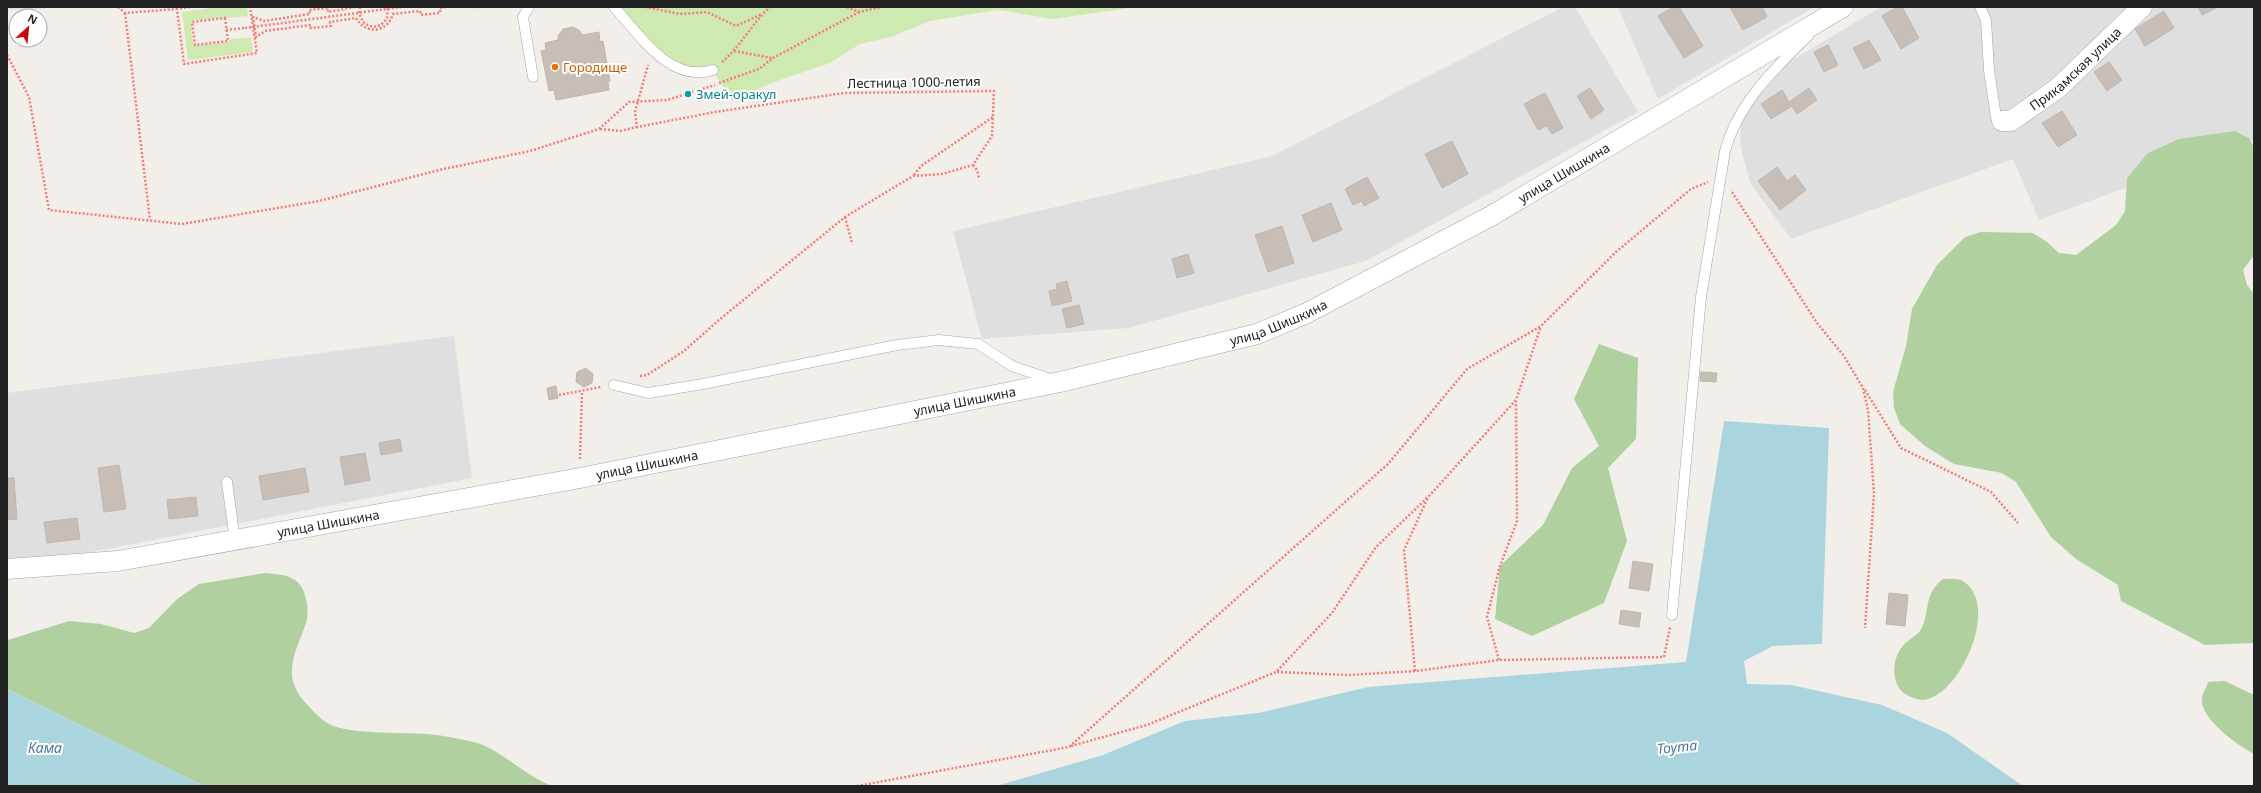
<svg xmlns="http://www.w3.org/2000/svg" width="2261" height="793" font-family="'Noto Sans',sans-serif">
	<rect width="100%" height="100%" fill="#f2eee9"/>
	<!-- residential -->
	<g fill="#e0dfdf">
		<path d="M 1563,7 L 1575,7 L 1638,112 L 1366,261 L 1128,328 L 982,339 L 953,231 L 1272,156 Z"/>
		<path d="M 1618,7 L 1814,7 L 1658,99 Z"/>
		<path d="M 1881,7 L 2254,7 L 2254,140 L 2039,220 L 2013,159 L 1791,239 L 1750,183 L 1740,144 L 1742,115 L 1789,62 Z"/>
		<path d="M 454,336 L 472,478 L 71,556 L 7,558 L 7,393 Z"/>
	</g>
	<!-- grass -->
	<g fill="#cfeab1">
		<path d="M 221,7 L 247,7 L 248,16 L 191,21 L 193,46 L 228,42 L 231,39 L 251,37 L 253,52 L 188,60 L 182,12 Z"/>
		<path d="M 611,7 L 1136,7 L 1053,19 L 998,10 L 930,21 L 891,37 L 860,44 L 830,63 L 771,83 L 732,101 L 715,74 L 707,76 L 686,75 Z"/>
	</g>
	<!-- forest -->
	<g fill="#b0d09f">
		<path d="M 2235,131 L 2249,138 L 2254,147 L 2254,255 L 2243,270 L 2247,285 L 2254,294 L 2254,643 L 2205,645 L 2121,601 L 2118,585 L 2076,559 L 2051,537 L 2016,482 L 2002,473 L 1954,464 L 1925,446 L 1900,424 L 1894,408 L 1893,392 L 1906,346 L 1912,309 L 1937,265 L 1965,237 L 1981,232 L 2033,233 L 2047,242 L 2059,253 L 2076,255 L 2116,225 L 2125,211 L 2127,178 L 2148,153 L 2179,139 Z"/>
		<path d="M 1599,344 L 1638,358 L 1636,439 L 1608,468 L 1627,541 L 1604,603 L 1532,636 L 1495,619 L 1500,566 L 1543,525 L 1572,468 L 1599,446 L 1574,399 Z"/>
		<path d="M 265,573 C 287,575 301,576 306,599 C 308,607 308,616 306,623 C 297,650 281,673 303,700 C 309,707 319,718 327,723 C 346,735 402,732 426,734 C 442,735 461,739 477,743 C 500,749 529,779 553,786 L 204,786 L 7,689 L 8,640 L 69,621 L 101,624 L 134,633 L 149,628 L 177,599 L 199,584 Z"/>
		<path d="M 1943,579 C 1948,579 1956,578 1961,580 C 2000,601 1965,683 1933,697 C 1922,702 1917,700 1907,695 C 1891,687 1891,660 1902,647 C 1906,641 1915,637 1920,631 C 1931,614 1922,595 1943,579 Z"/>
		<path d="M 2225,681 L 2254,695 L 2254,754 C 2238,746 2198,717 2202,697 C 2203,692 2207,687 2208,682 Z"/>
	</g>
	<!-- parking -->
	<path fill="#e2e2e2" d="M 7,7 L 85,7 L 7,10 Z"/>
	<!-- water -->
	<g fill="#abd5de">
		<path d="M 1724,421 L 1829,428 L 1822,644 L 1773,646 L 1744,661 L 1747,684 L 1791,685 L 1882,705 L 1947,733 L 2023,786 L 996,786 L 1103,755 L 1185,721 L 1258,713 L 1368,687 L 1686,662 Z"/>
		<path d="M 7,689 L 204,786 L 7,786 Z"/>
	</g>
	<!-- building -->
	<g fill="#c7beb8" stroke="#c3b5ab">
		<path d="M 1673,7 L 1679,7 L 1703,46 L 1684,58 L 1658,16 Z"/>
		<path d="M 1730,7 L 1762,7 L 1767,17 L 1743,30 Z"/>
		<path d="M 1897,7 L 1902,7 L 1919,38 L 1901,49 L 1882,16 Z"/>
		<path d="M 2198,7 L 2215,7 L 2216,8 L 2202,15 Z"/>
		<path d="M 2164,11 L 2174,28 L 2145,46 L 2135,29 Z"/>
		<path d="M 573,27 L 580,31 L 582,35 L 599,32 L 600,42 L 603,41 L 610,81 L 608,81 L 609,90 L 556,100 L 554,90 L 549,91 L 541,51 L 546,50 L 545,43 L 558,40 L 558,36 L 563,29 Z"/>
		<path d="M 1869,40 L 1881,60 L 1864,69 L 1853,48 Z"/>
		<path d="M 1828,45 L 1838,65 L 1824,72 L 1814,52 Z"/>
		<path d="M 2109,62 L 2122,80 L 2107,91 L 2094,72 Z"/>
		<path d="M 1590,88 L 1604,110 L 1591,119 L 1577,96 Z"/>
		<path d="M 1809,88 L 1817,100 L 1797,114 L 1792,106 L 1771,119 L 1761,104 L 1782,90 L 1789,102 Z"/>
		<path d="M 1545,93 L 1563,128 L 1552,134 L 1547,126 L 1538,130 L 1524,104 Z"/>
		<path d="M 2062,111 L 2077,135 L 2058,147 L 2042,123 Z"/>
		<path d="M 1452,141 L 1468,174 L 1442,188 L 1425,154 Z"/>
		<path d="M 1777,167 L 1787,181 L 1795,175 L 1806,190 L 1780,210 L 1758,181 Z"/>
		<path d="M 1367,177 L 1379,198 L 1364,206 L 1362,201 L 1353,205 L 1345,189 Z"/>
		<path d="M 1331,203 L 1342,230 L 1313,242 L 1302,215 Z"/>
		<path d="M 1282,226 L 1294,263 L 1268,272 L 1255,235 Z"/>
		<path d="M 1188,254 L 1194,273 L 1177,278 L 1172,259 Z"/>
		<path d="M 1067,281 L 1072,301 L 1052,306 L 1049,291 L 1057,289 L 1056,284 Z"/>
		<path d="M 1079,305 L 1084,324 L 1067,328 L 1062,309 Z"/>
		<path d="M 586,368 L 593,374 L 592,383 L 584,387 L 576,382 L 577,372 Z"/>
		<path d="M 1701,372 L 1717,373 L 1716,382 L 1700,381 Z"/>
		<path d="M 556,386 L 558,398 L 549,400 L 547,388 Z"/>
		<path d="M 400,439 L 402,451 L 381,455 L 379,443 Z"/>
		<path d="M 365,453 L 370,480 L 345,485 L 340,457 Z"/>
		<path d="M 119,465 L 126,509 L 104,512 L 98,468 Z"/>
		<path d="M 305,468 L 309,492 L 263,500 L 259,476 Z"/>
		<path d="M 7,478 L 14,478 L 17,519 L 7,520 Z"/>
		<path d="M 196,497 L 198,516 L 169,519 L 167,500 Z"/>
		<path d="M 77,518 L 80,539 L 47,543 L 44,522 Z"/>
		<path d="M 1633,561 L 1653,564 L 1649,591 L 1629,588 Z"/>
		<path d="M 1889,593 L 1908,595 L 1905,626 L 1886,624 Z"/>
		<path d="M 1621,610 L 1641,613 L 1639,627 L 1619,624 Z"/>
	</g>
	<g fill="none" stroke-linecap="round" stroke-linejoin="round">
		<defs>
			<g id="service">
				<path d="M 529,7 L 523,17 L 533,77"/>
				<path d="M 614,7 C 639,34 670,84 713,70"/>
				<path d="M 1980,7 L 1986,20 L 1989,70 L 1996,117 L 2002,121"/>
				<path d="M 614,385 L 648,393 L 703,384 L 897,345 L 939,340 L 978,344 L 1012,366 L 1053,380"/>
				<path d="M 227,482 L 235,541"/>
				<path d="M 1672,615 L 1701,297 L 1725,151 C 1738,103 1773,70 1808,36"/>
			</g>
			<g id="minor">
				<path id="s1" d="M 2002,121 L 2011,121 L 2058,88 L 2142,7"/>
				<path id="s2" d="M 7,569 L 118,561 L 580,478 L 1060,382 L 1257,334 L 1307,313 L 1491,216 L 1843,7"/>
			</g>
		</defs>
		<!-- service casing -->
		<use href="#service" stroke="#a6a6a6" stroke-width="11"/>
		<!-- minor casing -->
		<use href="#minor" stroke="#a6a6a6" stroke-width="21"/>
		<!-- path -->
		<g stroke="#f77c75" stroke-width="2.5" stroke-dasharray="2 2" stroke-linecap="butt">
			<path d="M 118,7 L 125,13 L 177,9"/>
			<path d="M 190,7 L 177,9 L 184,64 L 257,53 L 250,7"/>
			<path d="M 355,7 L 328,12 L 328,8 L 309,10 L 310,14 L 264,21 L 253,17 L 256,37 L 265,31 L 311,25 L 311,28 L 331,26 L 330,22 L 356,18 C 366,35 387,33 393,14 L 420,11 L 421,15 L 440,13 L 440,8 L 446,7"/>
			<path d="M 360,7 L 359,13 L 363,22 C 372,29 381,28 387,18 L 388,7"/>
			<path d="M 476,7 L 479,7"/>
			<path d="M 645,7 L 680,14 L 707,12 L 736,26 L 762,14"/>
			<path d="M 847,7 L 859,12 L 881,7"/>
			<path d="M 125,13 L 150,220"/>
			<path d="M 225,18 L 228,41 L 195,45 L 192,22 Z"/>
			<path d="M 245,28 L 402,7"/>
			<path d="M 226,30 L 244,28"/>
			<path d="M 734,51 L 772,58"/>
			<path d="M 7,55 L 29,97 L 49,210 L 182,224 L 319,201 L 439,170 L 530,151 L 599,129 L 629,102 L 667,100 L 715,85"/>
			<path d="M 722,62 C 741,46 752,23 770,7"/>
			<path d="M 719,83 L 759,69 L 773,58 L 859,12"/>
			<path d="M 600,129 L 620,131 L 637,127"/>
			<path d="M 973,165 L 977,170 L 979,178"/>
			<path d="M 914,175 L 921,166 L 993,117"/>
			<path d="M 1732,192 L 1817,323 L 1844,356 L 1863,388 L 1868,410 L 1874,494 L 1865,628"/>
			<path d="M 845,217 L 852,243"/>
			<path d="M 640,376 L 647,375 L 684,351 L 719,320 L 845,217 L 913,176 L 942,174 L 973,165 L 992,136 L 994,91 L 844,93 L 715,112 L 637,127 L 635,112 L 648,65"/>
			<path d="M 1865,390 L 1901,448 L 1991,492 L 2018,523"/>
			<path d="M 559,395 L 601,387"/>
			<path d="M 580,459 L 582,391"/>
			<path d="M 1499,660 L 1487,617 L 1500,566 L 1517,521 L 1516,401"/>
			<path d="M 1415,671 L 1404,550 L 1428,497"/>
			<path d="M 1277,672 L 1350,675 L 1415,671 L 1499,660 L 1664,657 L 1670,627"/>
			<path d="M 1071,746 L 1147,725 L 1276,672 L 1332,613 L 1376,547 L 1429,496 L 1516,400 L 1541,326"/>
			<path d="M 857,786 L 1069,747 L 1388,464 L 1467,369 L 1541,326 L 1616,252 L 1691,189 L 1708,182"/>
		</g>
		<!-- service -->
		<use href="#service" stroke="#fff" stroke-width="10"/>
		<!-- minor -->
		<use href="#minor" stroke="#fff" stroke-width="20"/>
	</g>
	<!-- markers -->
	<circle fill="#e8710a" stroke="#fff" stroke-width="1.5" cx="555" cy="67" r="4"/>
	<circle fill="#0f9aa8" stroke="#fff" stroke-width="1.5" cx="688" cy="94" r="4"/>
	<g text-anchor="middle" stroke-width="4" stroke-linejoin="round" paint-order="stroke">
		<!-- food labels -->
		<g font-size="13" fill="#c56008" stroke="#fff" text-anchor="start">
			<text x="563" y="72">Городище</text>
		</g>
		<!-- street labels -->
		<g font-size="13" fill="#222" stroke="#fff">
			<text dy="5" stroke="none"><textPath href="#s1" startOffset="92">Прикамская улица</textPath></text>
			<text transform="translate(914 82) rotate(-1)" y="5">Лестница 1000-летия</text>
			<text dy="5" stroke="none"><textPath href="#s2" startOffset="1620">улица Шишкина</textPath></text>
			<text dy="5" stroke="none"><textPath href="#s2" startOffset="1297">улица Шишкина</textPath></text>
			<text dy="5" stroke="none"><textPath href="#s2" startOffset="973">улица Шишкина</textPath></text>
			<text dy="5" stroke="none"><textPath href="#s2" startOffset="649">улица Шишкина</textPath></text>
			<text dy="5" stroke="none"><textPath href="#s2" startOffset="325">улица Шишкина</textPath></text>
		</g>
		<!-- culture labels -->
		<g font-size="13" fill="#0d838f" stroke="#fff" text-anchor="start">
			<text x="696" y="99">Змей-оракул</text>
		</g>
		<!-- water labels -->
		<g font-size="14" font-style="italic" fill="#4978a1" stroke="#fff">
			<text transform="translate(1677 747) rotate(-6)" y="5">Toyma</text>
			<text x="45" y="753">Кама</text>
		</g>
	</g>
	<!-- border -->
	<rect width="2261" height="793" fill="none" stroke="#222222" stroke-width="16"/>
	<!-- north arrow -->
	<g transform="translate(28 28) rotate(27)"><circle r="19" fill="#ffffff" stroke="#a7a7a7"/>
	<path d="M0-3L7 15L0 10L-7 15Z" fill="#cf050e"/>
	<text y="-6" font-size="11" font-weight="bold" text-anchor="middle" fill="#222222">N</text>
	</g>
</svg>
